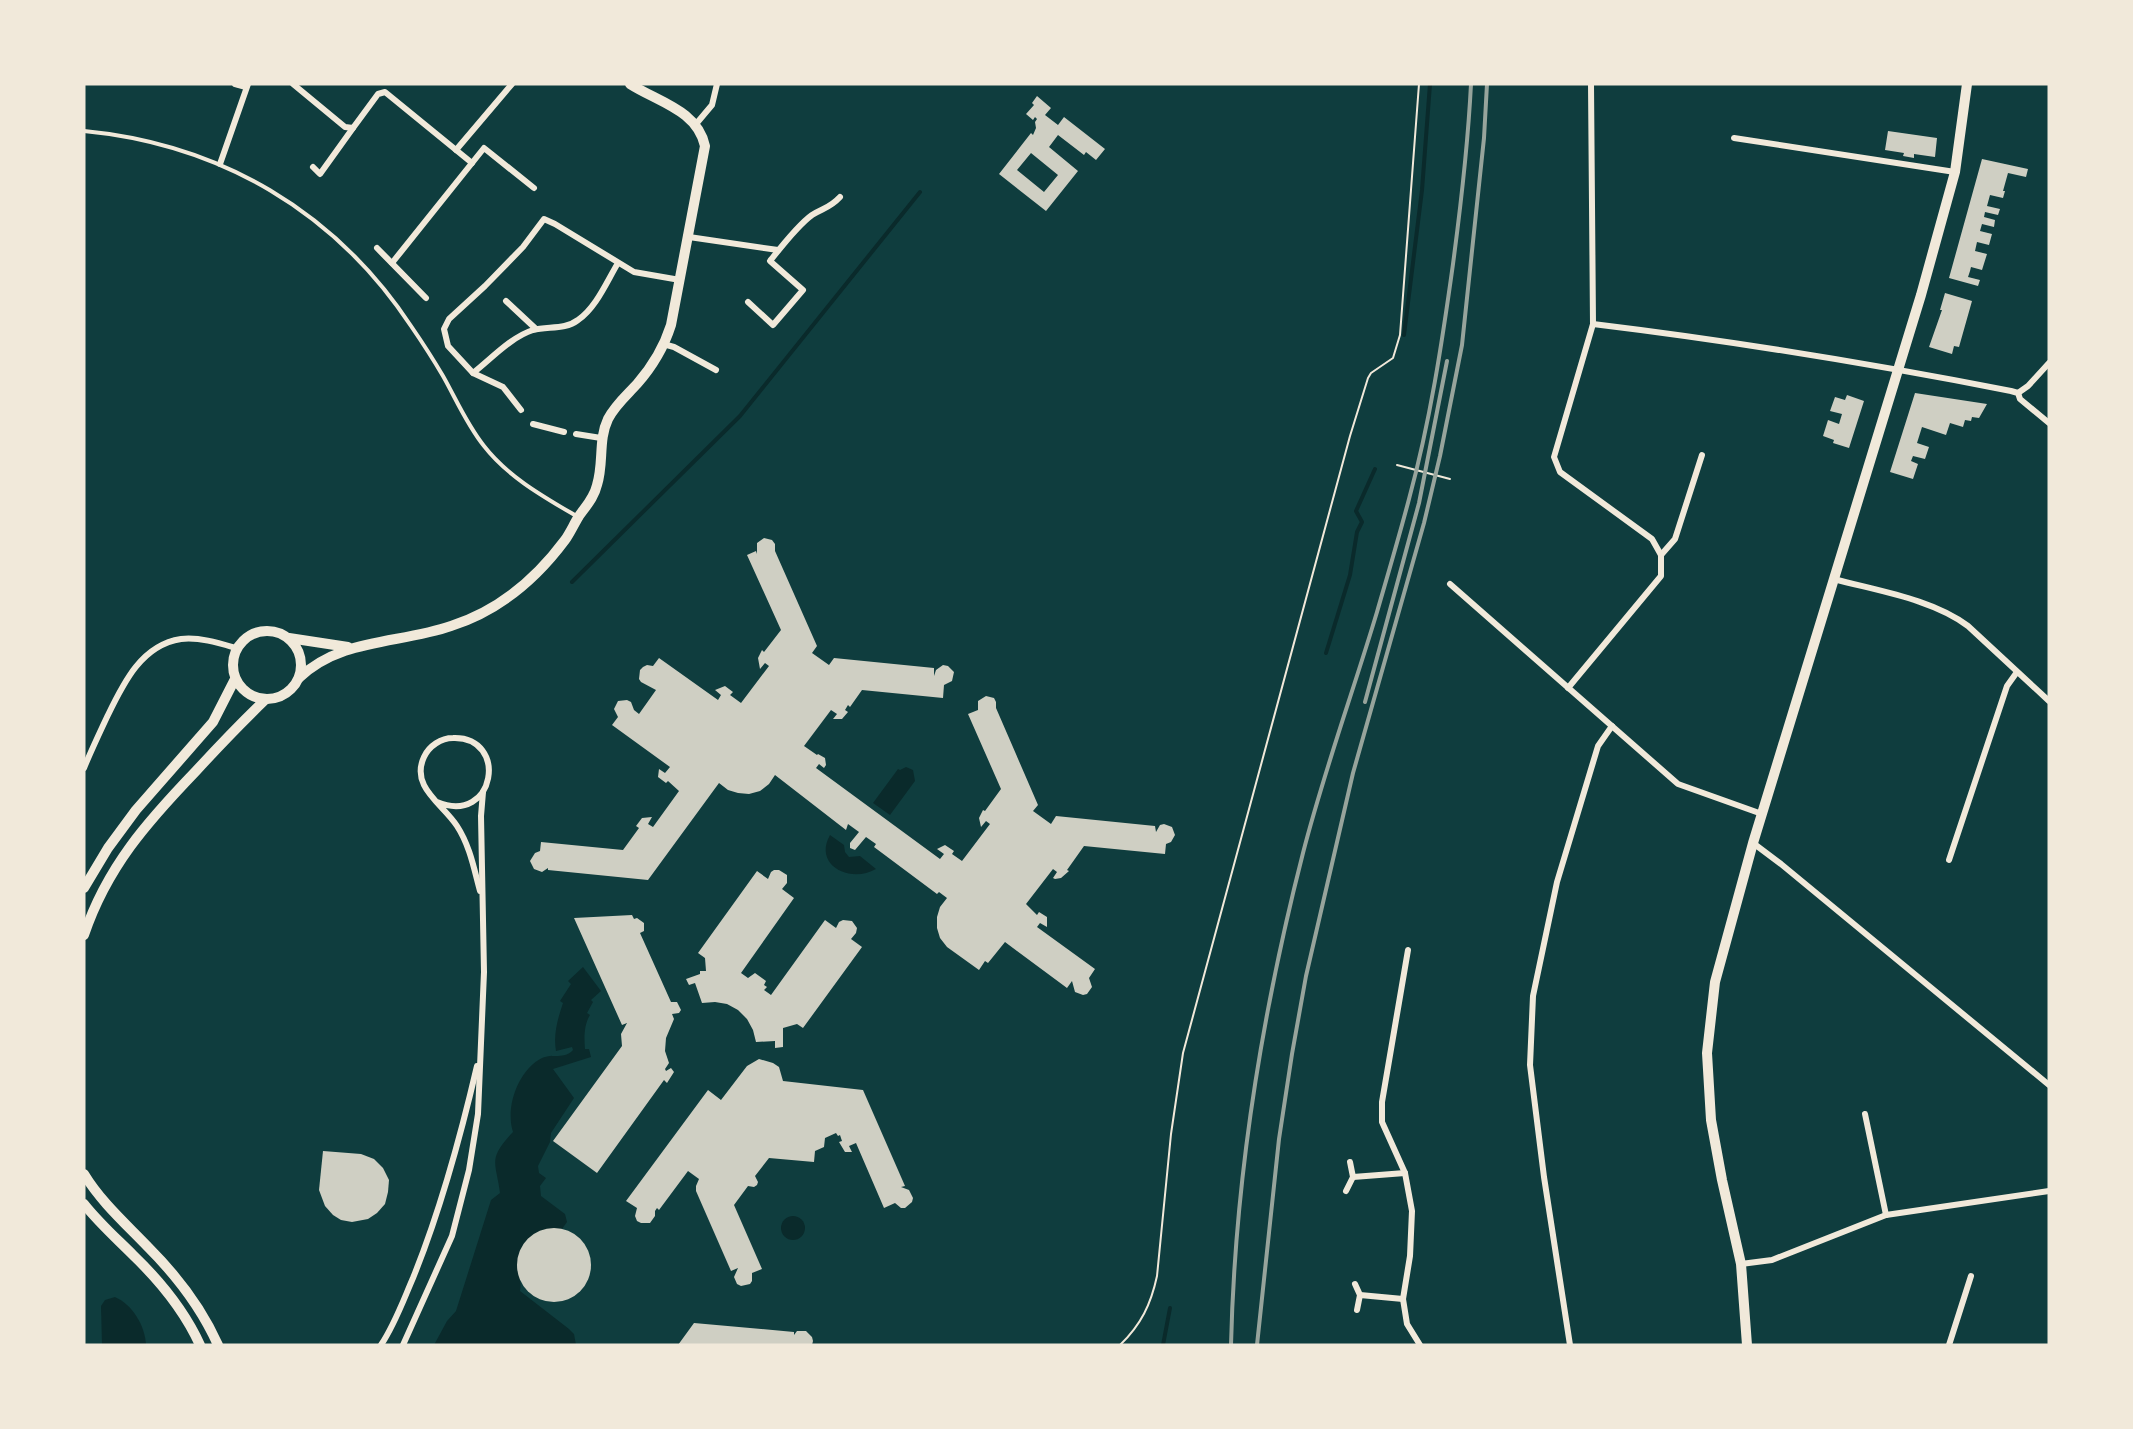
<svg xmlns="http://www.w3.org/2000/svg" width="2133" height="1429" font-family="Inter,sans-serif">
	<rect width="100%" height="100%" fill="#0f3d3e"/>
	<!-- water -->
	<g fill="#0a2a2b">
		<path d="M 906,767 L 913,770 L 915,781 L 890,815 L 873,803 L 898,769 L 900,770 Z"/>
		<path d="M 830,835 L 844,845 L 845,852 L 849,857 L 860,856 L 876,869 C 850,884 813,865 830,835 Z"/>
		<path d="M 583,967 L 601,991 L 591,1000 L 593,1002 L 587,1013 L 590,1015 C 584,1025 584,1037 585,1049 L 589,1049 L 591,1057 L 553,1069 L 574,1098 L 551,1133 L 550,1142 L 538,1166 L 539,1173 L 546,1178 L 540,1186 L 541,1196 L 565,1214 L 567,1222 L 562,1229 C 538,1227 516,1240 518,1267 C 518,1276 522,1281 520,1291 L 569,1329 L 574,1334 L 576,1345 L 434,1345 L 447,1321 L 456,1311 L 491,1200 L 500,1193 C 496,1161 487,1160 513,1132 C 505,1108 518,1070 542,1058 C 553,1053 564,1060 573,1050 L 572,1047 L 556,1051 C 553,1034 558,1018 563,1003 L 560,1001 L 571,984 L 568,981 Z"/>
		<circle cx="793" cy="1228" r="12"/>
		<path d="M 115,1297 C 133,1305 145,1326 146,1345 L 102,1345 L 101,1306 L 105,1300 Z"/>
	</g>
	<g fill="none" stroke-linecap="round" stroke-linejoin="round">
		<!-- stream -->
		<g stroke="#0a2a2b" stroke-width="4">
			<path d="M 1404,335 L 1422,190 L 1430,84"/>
			<path d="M 572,582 L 740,416 L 920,192"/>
			<path d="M 1326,653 L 1350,575 L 1357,532 L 1362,522 L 1356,511 L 1375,469"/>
			<path d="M 1163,1345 L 1170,1308"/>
		</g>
	</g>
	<!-- building -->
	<g fill="#cfcfc3" fill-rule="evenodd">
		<path d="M 1037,96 L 1051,108 L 1045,115 L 1058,125 L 1064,117 L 1105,149 L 1096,160 L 1086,152 L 1084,155 L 1058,135 L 1049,147 L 1078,171 L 1046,211 L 999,174 L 1031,133 L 1033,135 L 1036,128 L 1035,122 L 1037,119 L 1035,117 L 1033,120 L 1026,114 L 1034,105 L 1032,103 ZM 1031,153 L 1058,175 L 1044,192 L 1017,170 Z"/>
		<path d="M 1888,131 L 1937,138 L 1935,157 L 1914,154 L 1914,158 L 1903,156 L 1904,153 L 1885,150 Z"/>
		<path d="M 1982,159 L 2028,169 L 2026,177 L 2008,173 L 2003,191 L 2005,191 L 2003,198 L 1990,195 L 1987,206 L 2000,209 L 1998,215 L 1985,212 L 1984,217 L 1995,220 L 1994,227 L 1982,224 L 1980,231 L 1992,234 L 1989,245 L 1977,242 L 1975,251 L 1987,254 L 1982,270 L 1971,267 L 1970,271 L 1968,277 L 1980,280 L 1978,286 L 1949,278 Z"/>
		<path d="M 1945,293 L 1972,301 L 1959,347 L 1954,346 L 1952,354 L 1929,347 L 1942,310 L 1940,310 Z"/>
		<path d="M 1915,393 L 1987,404 L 1979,418 L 1972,417 L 1971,421 L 1965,420 L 1963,427 L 1950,423 L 1946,435 L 1922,427 L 1917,443 L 1929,447 L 1925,459 L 1913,456 L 1911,461 L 1918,464 L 1913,479 L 1890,472 Z"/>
		<path d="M 1847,395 L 1864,401 L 1849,448 L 1833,443 L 1834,440 L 1823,436 L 1828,420 L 1839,424 L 1842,414 L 1830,411 L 1835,397 L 1845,400 Z"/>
		<path d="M 764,538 L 772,540 L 775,544 L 775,551 L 817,646 L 812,653 L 829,665 L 834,658 L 934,668 L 934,676 L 936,670 L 943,665 L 948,666 L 954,672 L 952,681 L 944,685 L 943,698 L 862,690 L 850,707 L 848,705 L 845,710 L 848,712 L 842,719 L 833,719 L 837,714 L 831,710 L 804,746 L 817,755 L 818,754 L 825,758 L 826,765 L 824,768 L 819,764 L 816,768 L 940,859 L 944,854 L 937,849 L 945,845 L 954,851 L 952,854 L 962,861 L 990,824 L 986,821 L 981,827 L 979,818 L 983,810 L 985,811 L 1001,789 L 968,714 L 978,710 L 978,701 L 986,696 L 994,698 L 996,702 L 996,708 L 1038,805 L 1033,811 L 1051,824 L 1056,816 L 1155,826 L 1156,832 L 1160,825 L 1164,824 L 1172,827 L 1175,835 L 1171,842 L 1166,844 L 1165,854 L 1084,846 L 1067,870 L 1069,871 L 1061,878 L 1055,879 L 1053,878 L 1057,872 L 1053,869 L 1026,904 L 1037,915 L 1039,912 L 1047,917 L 1047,927 L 1040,923 L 1037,927 L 1095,969 L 1089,978 L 1092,987 L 1087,994 L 1083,995 L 1075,992 L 1072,981 L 1067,988 L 1005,942 L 988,963 L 985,961 L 979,970 L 947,947 L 940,938 L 937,928 L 937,917 L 940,907 L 947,898 L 939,892 L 937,894 L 874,847 L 876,844 L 866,837 L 855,850 L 850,848 L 850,843 L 859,832 L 848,824 L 846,830 L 775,775 L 769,784 L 760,791 L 749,794 L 738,793 L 728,790 L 719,783 L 648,880 L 548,870 L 548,868 L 542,872 L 534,869 L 530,861 L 535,853 L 540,851 L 541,842 L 623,850 L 639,828 L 636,826 L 642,818 L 652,817 L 648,824 L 653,827 L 679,791 L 668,781 L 666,783 L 658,777 L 659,769 L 665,773 L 670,767 L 612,725 L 618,717 L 614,709 L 618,701 L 627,700 L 631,702 L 634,710 L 639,714 L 656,690 L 641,682 L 639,679 L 640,670 L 643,667 L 647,665 L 653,666 L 659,658 L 718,700 L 721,695 L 715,690 L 725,686 L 733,692 L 730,695 L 741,703 L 769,666 L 765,663 L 760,669 L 758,658 L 762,650 L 764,652 L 781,630 L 747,555 L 756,551 L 757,554 L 757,543 Z"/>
		<path d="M 774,870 L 779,870 L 787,875 L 787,883 L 782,889 L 794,898 L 741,973 L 748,978 L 755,973 L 766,981 L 764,985 L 767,987 L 764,990 L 771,995 L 825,920 L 836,928 L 839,922 L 843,920 L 852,921 L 857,928 L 856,933 L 851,939 L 862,947 L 803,1028 L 797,1024 L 783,1028 L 783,1047 L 775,1048 L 775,1041 L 756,1042 L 753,1030 L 747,1019 L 738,1010 L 727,1004 L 715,1002 L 702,1003 L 695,983 L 689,985 L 686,979 L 700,974 L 700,971 L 706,971 L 705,958 L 698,953 L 757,871 L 768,879 L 771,872 Z"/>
		<path d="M 632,915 L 634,919 L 637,918 L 644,923 L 644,931 L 640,933 L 671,1002 L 677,1002 L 681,1010 L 679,1013 L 672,1014 L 674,1019 L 666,1038 L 665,1051 L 669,1063 L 665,1069 L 666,1071 L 671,1068 L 674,1072 L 667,1083 L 664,1080 L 597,1173 L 553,1141 L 622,1046 L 621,1034 L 627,1023 L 622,1025 L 574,918 Z"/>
		<path d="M 759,1059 L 773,1063 L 779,1067 L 783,1081 L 863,1090 L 905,1186 L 901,1187 L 909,1190 L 913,1198 L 912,1202 L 905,1208 L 901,1208 L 895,1203 L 884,1208 L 856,1143 L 849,1146 L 852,1152 L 845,1152 L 839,1142 L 842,1141 L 840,1135 L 838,1136 L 836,1133 L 825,1138 L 824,1147 L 815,1151 L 814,1162 L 769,1158 L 755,1176 L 758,1182 L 757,1185 L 754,1187 L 748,1186 L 734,1205 L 762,1269 L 752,1273 L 752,1281 L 750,1284 L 741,1286 L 737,1284 L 734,1277 L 738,1268 L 731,1271 L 696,1191 L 696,1186 L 699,1179 L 688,1171 L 659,1210 L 657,1208 L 655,1211 L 655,1216 L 650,1223 L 641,1223 L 637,1221 L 635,1216 L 637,1208 L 626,1201 L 708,1090 L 721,1100 L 747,1066 Z"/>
		<path d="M 323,1151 L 361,1154 L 374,1159 L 383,1168 L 389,1180 L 388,1192 L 385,1204 L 377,1213 L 368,1219 L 352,1222 L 341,1220 L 333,1215 L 325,1206 L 319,1190 Z"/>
		<circle cx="554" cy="1265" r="37"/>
		<path d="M 694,1323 L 794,1332 L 794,1335 L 797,1331 L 806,1331 L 812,1337 L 813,1341 L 812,1345 L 678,1345 Z"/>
	</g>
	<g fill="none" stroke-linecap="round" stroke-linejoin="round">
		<!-- path -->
		<g stroke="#f1e9da" stroke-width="2">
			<path d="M 1397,465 L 1450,479"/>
			<path d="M 1120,1345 C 1141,1325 1151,1304 1157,1276 L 1171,1134 L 1183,1053 L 1350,436 L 1368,378 L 1371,373 L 1393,358 L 1400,335 L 1419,84"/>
		</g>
		<!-- service -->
		<path stroke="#f1e9da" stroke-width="4" d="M 84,131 C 220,144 335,211 411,326 C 422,342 433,359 443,376 C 456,399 467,425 484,446 C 508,477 544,497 578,517"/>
		<!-- minor -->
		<g stroke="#f1e9da" stroke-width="6">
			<path d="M 235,84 L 246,87"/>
			<path d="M 293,84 L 345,127 L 353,128 L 378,94 L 385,92 L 472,163"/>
			<path d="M 696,124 L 712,105 L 717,84"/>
			<path d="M 1734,138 L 1955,172"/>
			<path d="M 456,150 L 512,84"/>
			<path d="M 220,164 L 248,84"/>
			<path d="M 313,167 L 320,174 L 353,128"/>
			<path d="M 689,237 L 778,250"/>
			<path d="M 377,248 L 426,298"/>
			<path d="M 392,263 L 484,148 L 534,188"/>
			<path d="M 506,301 L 536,329"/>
			<path d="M 748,302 L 773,325 L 803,290 L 770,261 C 781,247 798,225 812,215 C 823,208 830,208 840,197"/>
			<path d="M 1593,324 C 1733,341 1873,364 2011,391 L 2018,393 L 2020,399 L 2049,423"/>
			<path d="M 663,344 L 674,347 L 716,370"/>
			<path d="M 473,373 C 491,359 511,337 533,330 C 548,326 565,330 578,320 C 596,308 607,281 618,263"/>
			<path d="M 2018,393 L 2028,386 L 2049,363"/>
			<path d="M 521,410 L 503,387 L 473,373 L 448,346 L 444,329 L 449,319 L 485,286 L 523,247 L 544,219 L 555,224 L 634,272 L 680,280"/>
			<path d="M 533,424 L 564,432"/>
			<path d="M 576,434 L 601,438"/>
			<path d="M 1661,555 L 1675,539 L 1702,455"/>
			<path d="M 1834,579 C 1878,591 1932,599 1968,626 L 2049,701"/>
			<path d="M 1450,584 L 1678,784 L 1762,814"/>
			<path d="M 1568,688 L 1661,576 L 1661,555 L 1652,539 L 1560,472 L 1554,457 L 1593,324 L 1591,84"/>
			<path d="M 84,768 C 91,751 99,734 107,717 C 123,684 141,645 181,639 C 200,637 219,643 236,648"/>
			<path d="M 437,802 C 496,826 509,736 453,738 C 441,738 429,746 424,757 C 410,787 443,804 457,826 C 470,846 474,869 480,891"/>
			<path d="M 1753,843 L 1781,864 L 2049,1085"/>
			<path d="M 1949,860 L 2007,686 L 2017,672"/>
			<path d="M 1408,950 L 1382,1102 L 1382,1122 L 1405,1173 L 1412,1211 L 1410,1256 L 1403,1299 L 1407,1324 L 1420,1345"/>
			<path d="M 1865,1114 L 1886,1215"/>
			<path d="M 1353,1177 L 1405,1173"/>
			<path d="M 1346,1191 L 1353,1177 L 1350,1162"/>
			<path d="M 1741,1264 L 1772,1260 L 1886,1215 L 2049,1191"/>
			<path d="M 1355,1284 L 1360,1295 L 1357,1310"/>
			<path d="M 1360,1295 L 1403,1299"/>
			<path d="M 381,1345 C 395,1324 403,1301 413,1278 C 441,1209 460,1139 477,1066"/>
			<path d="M 403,1345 L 452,1236 L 469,1170 L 478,1114 L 484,972 L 481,816 L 483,792"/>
			<path d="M 1570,1345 L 1544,1177 L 1530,1065 L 1533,996 L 1557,882 L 1598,746 L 1612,726"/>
			<path d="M 1949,1345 L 1971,1276"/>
		</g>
		<!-- tertiary -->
		<g stroke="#f1e9da" stroke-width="10">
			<circle cx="267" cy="665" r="34"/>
			<path d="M 289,638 L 348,647"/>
			<path d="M 299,678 C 341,638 399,644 451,626 C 498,611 536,579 565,540 C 570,533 574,524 579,516 C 586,506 594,498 597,485 C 604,463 598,440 608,419 C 615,405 627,395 637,384 C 652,367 664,347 671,325 L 705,146 C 697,110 658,102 630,84"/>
			<path d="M 84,888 L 108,848 L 136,810 L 213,722 L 235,679"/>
			<path d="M 84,935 C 107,867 147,822 196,771 C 219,746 242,722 266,699"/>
			<path d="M 84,1174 C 101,1202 126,1224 148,1247 C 177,1276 201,1307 218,1345"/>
			<path d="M 84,1204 C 99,1223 116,1238 133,1255 C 159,1280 185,1312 200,1345"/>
			<path d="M 1747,1345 L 1741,1264 L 1722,1180 L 1711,1120 L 1707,1053 L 1715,982 L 1753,843 L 1921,295 L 1955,172 L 1967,84"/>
		</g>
		<!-- rail -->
		<g stroke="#97a49c" stroke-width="4">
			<path d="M 1365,702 L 1419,503 L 1447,361"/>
			<path d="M 1231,1345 C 1235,1180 1262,1013 1303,853 C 1324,771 1353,692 1377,612 C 1388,574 1399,537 1409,499 C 1430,422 1442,343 1453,264 C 1461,204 1468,144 1471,84"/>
			<path d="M 1257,1345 L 1279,1139 L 1292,1054 L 1306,976 L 1353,773 L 1424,523 L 1440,456 L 1462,345 L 1484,138 L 1487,84"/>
		</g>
	</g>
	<!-- border -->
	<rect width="2133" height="1429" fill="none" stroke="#f1e9da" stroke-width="171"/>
</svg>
